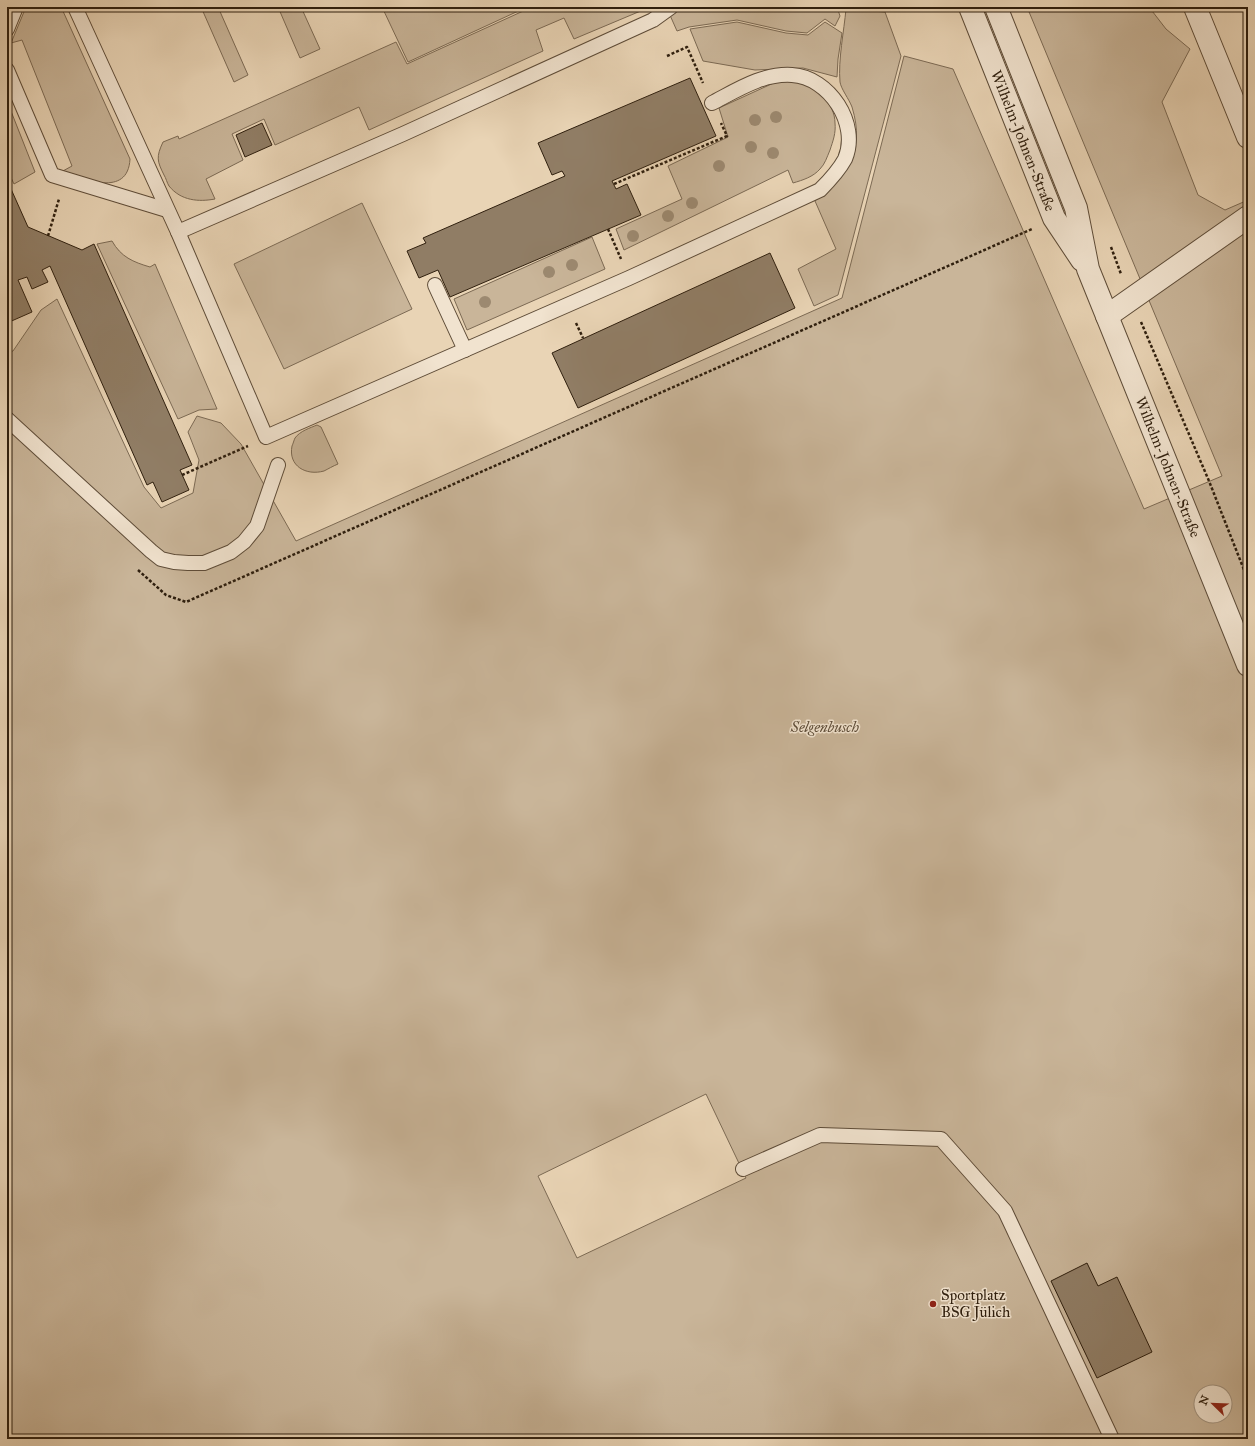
<svg xmlns="http://www.w3.org/2000/svg" width="1255" height="1446" font-family="'IM FELL Great Primer',serif">
	<rect width="100%" height="100%" fill="#e9d4b5"/>
	<filter id="stains"><feTurbulence type="fractalNoise" baseFrequency=".005" numOctaves="4"/><feColorMatrix values="0 0 0 0 .2 0 0 0 0 .09 0 0 0 0 .02 0 0 0 .5 -.17"/></filter>
	<radialGradient id="worn" r=".72"><stop offset=".6" stop-color="#630" stop-opacity="0"/><stop offset="1" stop-color="#630" stop-opacity=".3"/></radialGradient>
	<!-- green -->
	<g fill="#c9b599" stroke="#7c6a54" fill-rule="evenodd">
		<path d="M 26,7 L 61,7 L 62,9 L 130,159 C 128,198 84,179 61,172 L 72,166 L 22,40 L 11,43 Z"/>
		<path d="M 201,7 L 218,7 L 248,75 L 234,82 Z"/>
		<path d="M 278,7 L 301,7 L 320,49 L 300,58 Z"/>
		<path d="M 382,7 L 527,7 L 408,62 Z"/>
		<path d="M 532,7 L 643,7 L 643,10 L 574,39 L 564,18 L 536,30 L 543,51 L 369,130 L 359,107 L 275,145 L 264,119 L 232,134 L 243,160 L 206,179 L 215,199 C 199,202 181,201 169,186 C 167,183 166,178 164,175 C 157,161 156,157 163,142 L 178,136 L 179,139 L 396,42 L 407,64 Z"/>
		<path d="M 681,7 L 837,7 L 840,16 L 835,26 L 825,19 L 807,33 L 786,31 L 737,20 L 689,27 L 677,31 L 669,13 Z"/>
		<path d="M 1027,7 L 1149,7 L 1166,29 L 1190,49 L 1162,102 L 1198,195 L 1225,210 L 1248,200 L 1248,1439 L 7,1439 L 7,353 L 13,351 L 41,310 L 57,299 L 144,487 L 161,508 L 193,493 L 199,460 L 188,432 L 197,416 L 221,423 L 241,444 L 296,541 L 842,298 L 904,56 L 953,69 L 1144,509 L 1222,476 ZM 706,1094 L 746,1178 L 577,1258 L 538,1176 ZM 1201,1392 L 1225,1392 L 1225,1416 L 1201,1416 Z"/>
		<path d="M 846,9 L 885,12 L 901,56 L 838,295 L 814,306 L 798,269 L 836,249 L 815,201 C 846,172 866,153 852,107 C 849,99 841,89 840,82 C 838,60 844,31 846,9 Z"/>
		<path d="M 737,22 L 786,33 L 808,35 L 825,22 L 842,33 L 838,59 L 837,77 L 803,68 L 755,70 L 703,61 L 690,29 Z"/>
		<path d="M 778,81 C 785,81 793,80 800,82 C 817,88 835,104 835,123 C 836,133 833,141 830,150 C 827,157 825,164 820,169 C 813,177 803,180 793,183 L 788,170 L 624,250 L 616,229 L 682,199 L 668,166 L 728,137 L 719,108 Z"/>
		<path d="M 7,101 L 35,172 L 14,184 L 7,169 Z"/>
		<path d="M 362,203 L 412,309 L 284,369 L 234,264 Z"/>
		<path d="M 592,237 L 605,269 L 467,330 L 454,299 Z"/>
		<path d="M 112,241 C 121,257 133,262 150,267 L 155,264 L 217,409 L 199,410 L 178,419 L 97,244 Z"/>
		<path d="M 317,425 L 321,427 L 338,464 C 333,466 328,469 324,471 C 306,476 288,466 292,446 C 293,444 294,440 295,438 C 300,431 310,428 317,425 Z"/>
	</g>
	<!-- building -->
	<g fill="#907d65" stroke="#2f1f0e">
		<path d="M 690,78 L 716,136 L 612,181 L 616,189 L 627,184 L 641,215 L 450,297 L 438,270 L 419,278 L 407,251 L 426,243 L 423,238 L 565,176 L 562,171 L 552,175 L 538,143 Z"/>
		<path d="M 262,123 L 272,145 L 245,157 L 236,135 Z"/>
		<path d="M 7,180 L 28,227 L 82,250 L 94,244 L 192,465 L 180,470 L 189,490 L 162,502 L 153,482 L 147,485 L 50,266 L 42,270 L 48,282 L 32,289 L 27,277 L 18,280 L 32,312 L 7,323 Z"/>
		<path d="M 770,253 L 795,308 L 578,408 L 552,353 Z"/>
		<path d="M 1087,1263 L 1098,1286 L 1117,1277 L 1152,1352 L 1097,1378 L 1051,1281 Z"/>
	</g>
	<g fill="none" stroke-linecap="round" stroke-linejoin="round">
		<defs>
			<g id="lane">
				<path d="M 75,7 L 178,232 L 266,437 L 629,278 L 820,190 C 829,181 839,170 845,159 C 860,124 829,77 792,75 C 763,73 737,90 712,103"/>
				<path d="M 7,29 L 16,7"/>
				<path d="M 7,70 L 52,175 L 167,210"/>
				<path d="M 178,232 L 403,134 L 653,20 L 671,7"/>
				<path d="M 435,285 L 465,350"/>
				<path d="M 7,419 L 151,551 L 161,559 L 174,562 L 188,563 L 204,563 L 231,552 L 244,542 L 257,526 L 278,465"/>
				<path d="M 743,1169 L 820,1135 L 941,1139 L 1005,1211 L 1112,1439"/>
			</g>
			<g id="street">
				<path id="s1" d="M 970,7 L 1054,218 L 1082,260"/>
				<path id="s2" d="M 996,7 L 1076,208 L 1088,269 L 1248,665"/>
				<path d="M 1195,7 L 1248,137"/>
				<path d="M 1107,316 L 1248,217"/>
			</g>
		</defs>
		<!-- lane casing -->
		<use href="#lane" stroke="#5e4c38" stroke-width="16"/>
		<!-- street casing -->
		<use href="#street" stroke="#5e4c38" stroke-width="24"/>
		<!-- path -->
		<g stroke="#2f1f0e" stroke-width="2.5" stroke-dasharray="3 2" stroke-linecap="butt">
			<path d="M 667,56 L 687,47 L 703,83"/>
			<path d="M 614,184 L 727,136 L 721,123"/>
			<path d="M 608,229 L 621,259"/>
			<path d="M 48,236 L 59,199"/>
			<path d="M 1111,247 L 1121,274"/>
			<path d="M 1141,322 L 1209,481 L 1248,580"/>
			<path d="M 576,323 L 583,338"/>
			<path d="M 182,475 L 248,446"/>
			<path d="M 138,570 L 166,595 L 186,602 L 1032,229"/>
		</g>
		<!-- lane -->
		<use href="#lane" stroke="#f1e3cf" stroke-width="14"/>
		<!-- street -->
		<use href="#street" stroke="#f1e3cf" stroke-width="22"/>
	</g>
	<!-- trees -->
	<g fill="#9c8970">
		<circle cx="776" cy="117" r="6"/>
		<circle cx="755" cy="120" r="6"/>
		<circle cx="751" cy="147" r="6"/>
		<circle cx="773" cy="153" r="6"/>
		<circle cx="719" cy="166" r="6"/>
		<circle cx="692" cy="203" r="6"/>
		<circle cx="668" cy="216" r="6"/>
		<circle cx="633" cy="236" r="6"/>
		<circle cx="572" cy="265" r="6"/>
		<circle cx="549" cy="272" r="6"/>
		<circle cx="485" cy="302" r="6"/>
	</g>
	<!-- markers -->
	<circle fill="#8f2418" stroke="#f1e3cf" stroke-width="1.5" cx="933" cy="1304" r="4"/>
	<g text-anchor="middle" stroke-width="3" stroke-linejoin="round" paint-order="stroke">
		<!-- street labels -->
		<g font-size="15" fill="#2f1f0e" stroke="#f1e3cf">
			<text dy="5" stroke="none"><textPath href="#s1" startOffset="144">Wilhelm-Johnen-Straße</textPath></text>
			<text dy="5" stroke="none"><textPath href="#s2" startOffset="492">Wilhelm-Johnen-Straße</textPath></text>
		</g>
		<!-- park labels -->
		<g font-size="15" font-style="italic" fill="#5d4c38" stroke="#f1e3cf">
			<text x="825" y="732">Selgenbusch</text>
		</g>
		<!-- poi labels -->
		<g font-size="15" fill="#2f1f0e" stroke="#f1e3cf" text-anchor="start">
			<text x="941" y="1300">Sportplatz<tspan x="941" dy="17">BSG Jülich</tspan></text>
		</g>
	</g>
	<!-- margin -->
	<rect width="1255" height="1446" fill="none" stroke="#e9d4b5" stroke-width="24"/>
	<rect x="8" y="8" width="1239" height="1430" fill="none" stroke="#2f1f0e" stroke-width="2"/>
	<rect x="12" y="12" width="1231" height="1422" fill="none" stroke="#2f1f0e"/>
	<!-- north arrow -->
	<g transform="translate(1213 1404) rotate(293)"><circle r="19" fill="#f1e3cf" stroke="#a39582"/>
	<path d="M0-3L7 15L0 10L-7 15Z" fill="#8f2418"/>
	<text y="-6" font-size="11" font-weight="bold" text-anchor="middle" fill="#2f1f0e">N</text>
	</g>
	<rect width="100%" height="100%" filter="url(#stains)"/>
	<rect width="100%" height="100%" fill="url(#worn)"/>
</svg>
